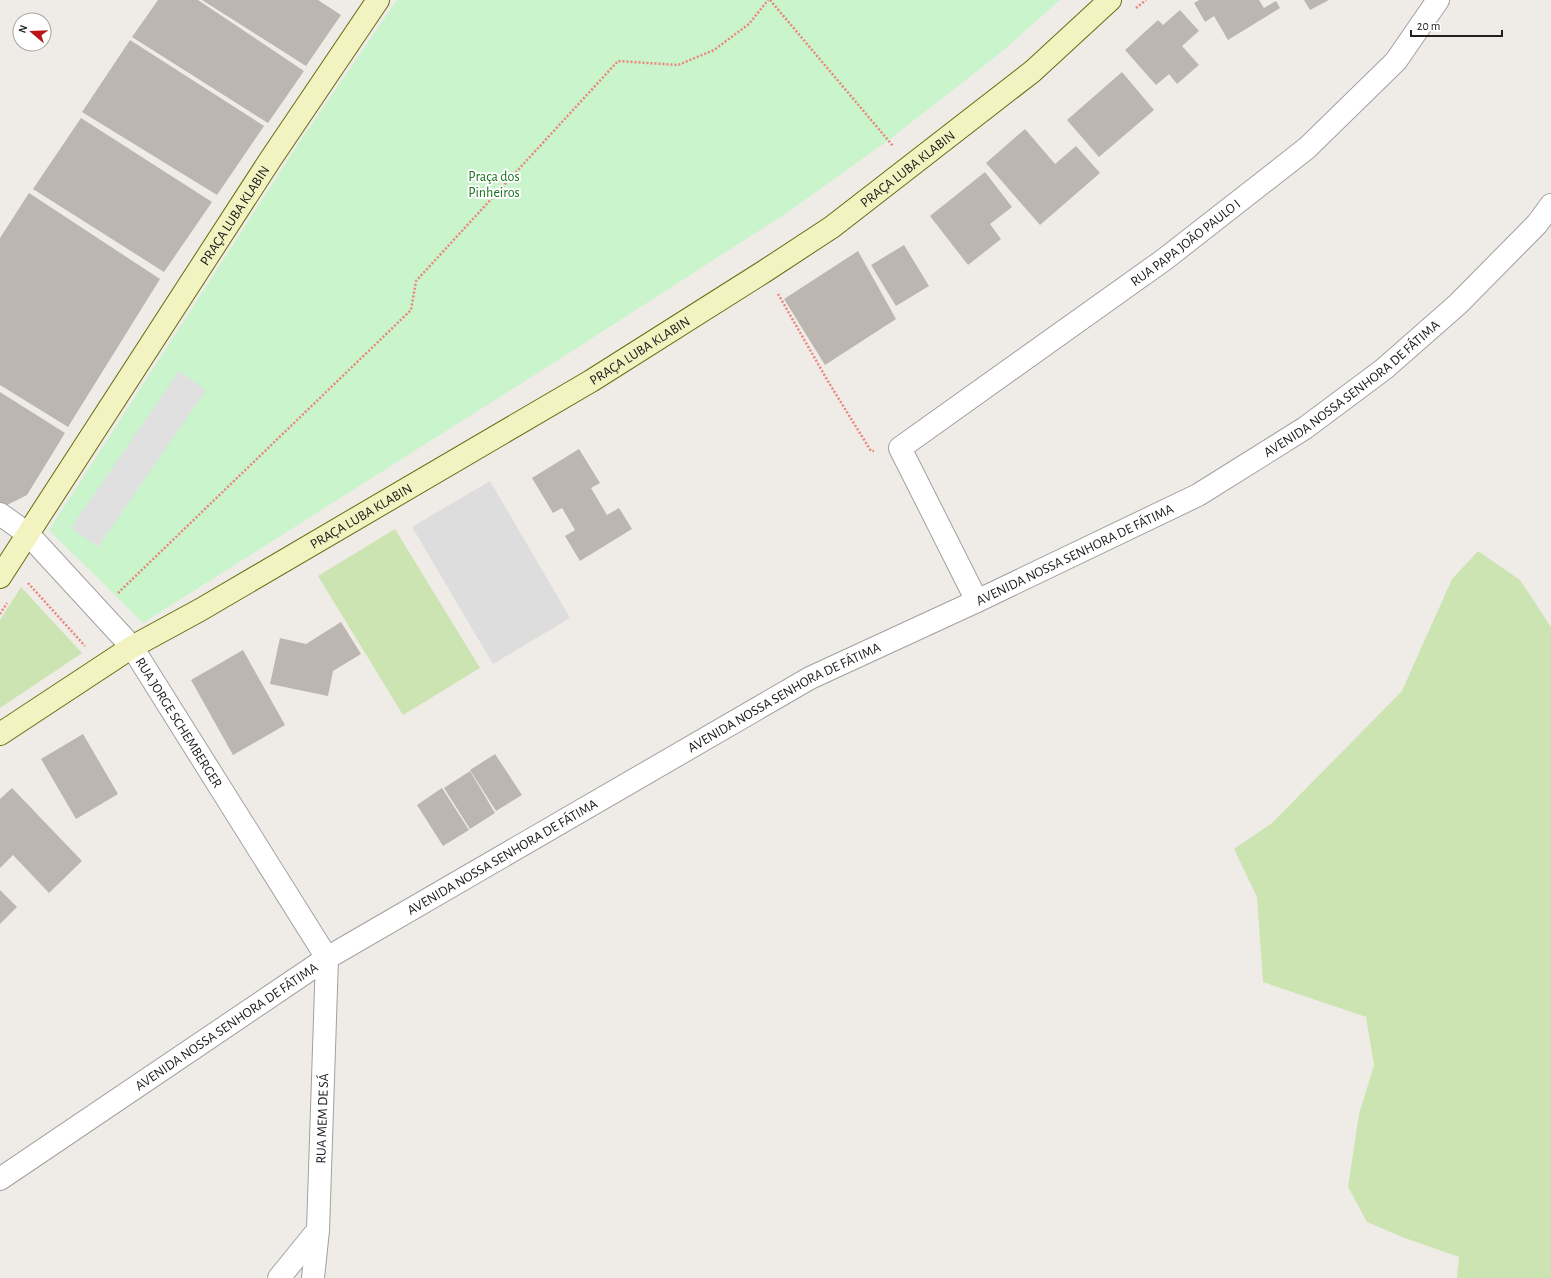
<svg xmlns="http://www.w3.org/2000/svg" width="1551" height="1278" font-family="'Alegreya Sans',sans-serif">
	<rect width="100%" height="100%" fill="#efece7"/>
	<!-- residential -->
	<path fill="#dedddd" d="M 490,481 L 570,618 L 493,664 L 412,527 Z"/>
	<!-- grass -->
	<g fill="#cce4b2">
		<path d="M 395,529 L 480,668 L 403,715 L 318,576 Z"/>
		<path d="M 1478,551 L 1520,580 L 1551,627 L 1551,1278 L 1457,1278 L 1459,1257 L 1402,1237 L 1367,1222 L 1348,1187 L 1359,1114 L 1374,1065 L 1366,1017 L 1263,982 L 1257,897 L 1234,849 L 1272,823 L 1402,691 L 1452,579 Z"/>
		<path d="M 21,587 L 82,653 L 0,708 L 0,620 Z"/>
	</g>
	<!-- park -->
	<path fill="#c9f4cc" d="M 397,0 L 1060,0 L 999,54 L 890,139 L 788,212 L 566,355 L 143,623 L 49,530 L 298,144 Z"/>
	<!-- parking -->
	<path fill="#e0e0e0" d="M 179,371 L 206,390 L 98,547 L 71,528 Z"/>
	<!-- building -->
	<g fill="#bcb6b0">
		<path d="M 158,0 L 198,0 L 304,71 L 268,123 L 132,37 Z"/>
		<path d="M 202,0 L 318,0 L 341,15 L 306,66 Z"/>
		<path d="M 1199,0 L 1259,0 L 1264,8 L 1276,1 L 1280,8 L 1228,40 L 1214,16 L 1205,22 L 1194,3 Z"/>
		<path d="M 1304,0 L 1329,0 L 1310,10 Z"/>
		<path d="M 1180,10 L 1199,31 L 1182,46 L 1199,65 L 1177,84 L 1169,74 L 1156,85 L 1125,50 L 1158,20 L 1163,25 Z"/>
		<path d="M 130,40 L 264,126 L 217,195 L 82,112 Z"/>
		<path d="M 1122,72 L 1154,110 L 1099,157 L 1067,120 Z"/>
		<path d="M 81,118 L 212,202 L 164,272 L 33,189 Z"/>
		<path d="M 1025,129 L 1055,164 L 1076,146 L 1100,173 L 1040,225 L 986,163 Z"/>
		<path d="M 985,172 L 1012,207 L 990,224 L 1001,239 L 968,265 L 930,216 Z"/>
		<path d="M 29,193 L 160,279 L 68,427 L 0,385 L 0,238 Z"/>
		<path d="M 904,245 L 929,286 L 896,306 L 871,265 Z"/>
		<path d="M 858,251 L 896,319 L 825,365 L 784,299 Z"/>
		<path d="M 0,392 L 65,433 L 27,495 L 5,506 L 0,503 Z"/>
		<path d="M 579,449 L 600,483 L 591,488 L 607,515 L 619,508 L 632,529 L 580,561 L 565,536 L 575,530 L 562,508 L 553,513 L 532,478 Z"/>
		<path d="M 341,622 L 361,654 L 333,671 L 328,696 L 270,684 L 280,638 L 306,644 Z"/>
		<path d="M 243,650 L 285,725 L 233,755 L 191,680 Z"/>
		<path d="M 83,734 L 118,794 L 76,819 L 41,759 Z"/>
		<path d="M 495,754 L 522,795 L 496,811 L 470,770 Z"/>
		<path d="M 470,771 L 495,813 L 470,829 L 444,788 Z"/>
		<path d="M 12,788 L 82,861 L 49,893 L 13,855 L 0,868 L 0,799 Z"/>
		<path d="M 442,788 L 469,830 L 443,846 L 417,805 Z"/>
		<path d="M 0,890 L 17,907 L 0,924 Z"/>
	</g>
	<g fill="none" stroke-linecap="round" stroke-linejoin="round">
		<defs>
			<g id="street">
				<path id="s1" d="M 0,514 L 28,534 L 132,647 L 327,958"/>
				<path id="s2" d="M 977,601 L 900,448 L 1165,259 L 1307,148 L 1396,61 L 1438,0"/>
				<path id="s3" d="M 0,1179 L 327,958 L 810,678 L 977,601 L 1198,495 L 1305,428 L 1384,369 L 1458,304 L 1537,224 L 1551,205"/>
				<path d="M 279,1278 L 318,1230"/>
				<path id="s4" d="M 313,1278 L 318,1230 L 327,958"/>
			</g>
			<g id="secondary">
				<path id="s5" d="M 0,577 L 270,160 L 378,0"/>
				<path id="s6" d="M 0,734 L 132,647 L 200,610 L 591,381 L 765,271 L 832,227 L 1033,71 L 1110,0"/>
			</g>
		</defs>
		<!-- street casing -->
		<use href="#street" stroke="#a1a1a1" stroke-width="24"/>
		<!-- secondary casing -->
		<use href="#secondary" stroke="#656d10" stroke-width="24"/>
		<!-- path -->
		<g stroke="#ec857b" stroke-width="2.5" stroke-dasharray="2 2" stroke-linecap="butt">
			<path d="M 770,0 L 893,146"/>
			<path d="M 1136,8 L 1146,0"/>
			<path d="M 778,294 L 829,383 L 871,451 L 874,451"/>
			<path d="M 28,583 L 85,646"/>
			<path d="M 118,593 L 411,310 L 416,281 L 618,61 L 678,65 L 714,50 L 749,24 L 768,0"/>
			<path d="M 0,614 L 7,603"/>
		</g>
		<!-- street -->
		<use href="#street" stroke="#fff" stroke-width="22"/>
		<!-- secondary -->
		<use href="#secondary" stroke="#f2f3c1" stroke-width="22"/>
	</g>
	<g text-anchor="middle" stroke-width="4" stroke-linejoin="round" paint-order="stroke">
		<!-- street labels -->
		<g font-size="14" fill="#202020" stroke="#fff">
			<text dy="5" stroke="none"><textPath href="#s6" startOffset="1070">PRAÇA LUBA KLABIN</textPath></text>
			<text dy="5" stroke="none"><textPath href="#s5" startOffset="431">PRAÇA LUBA KLABIN</textPath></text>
			<text dy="5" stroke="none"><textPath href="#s2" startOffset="523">RUA PAPA JOÃO PAULO I</textPath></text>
			<text dy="5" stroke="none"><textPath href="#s6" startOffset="746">PRAÇA LUBA KLABIN</textPath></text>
			<text dy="5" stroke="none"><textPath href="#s3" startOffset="1569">AVENIDA NOSSA SENHORA DE FÁTIMA</textPath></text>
			<text dy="5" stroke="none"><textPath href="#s6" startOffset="422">PRAÇA LUBA KLABIN</textPath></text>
			<text dy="5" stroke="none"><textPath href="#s3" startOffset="1245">AVENIDA NOSSA SENHORA DE FÁTIMA</textPath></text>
			<text dy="5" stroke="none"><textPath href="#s3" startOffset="921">AVENIDA NOSSA SENHORA DE FÁTIMA</textPath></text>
			<text dy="5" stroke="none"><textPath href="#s1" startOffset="277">RUA JORGE SCHEMBERGER</textPath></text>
			<text dy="5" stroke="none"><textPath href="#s3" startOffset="597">AVENIDA NOSSA SENHORA DE FÁTIMA</textPath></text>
			<text dy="5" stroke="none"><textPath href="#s3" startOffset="273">AVENIDA NOSSA SENHORA DE FÁTIMA</textPath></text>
			<text dy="5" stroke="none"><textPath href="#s4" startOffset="160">RUA MEM DE SÁ</textPath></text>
		</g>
		<!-- park labels -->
		<g font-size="14" fill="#17741d" stroke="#fff">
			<text x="494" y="181">Praça dos<tspan x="494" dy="16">Pinheiros</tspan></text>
		</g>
	</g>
	<!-- north arrow -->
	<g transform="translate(32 32) rotate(289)"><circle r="19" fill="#ffffff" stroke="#a6a6a6"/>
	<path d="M0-3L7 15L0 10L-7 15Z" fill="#bb1418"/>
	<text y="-6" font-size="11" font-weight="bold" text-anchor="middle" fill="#202020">N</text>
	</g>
	<!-- scale -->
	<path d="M1411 30v6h91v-6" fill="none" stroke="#202020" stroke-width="2"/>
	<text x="1417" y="30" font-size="12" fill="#202020" stroke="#ffffff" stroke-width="3" paint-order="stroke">20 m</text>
</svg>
